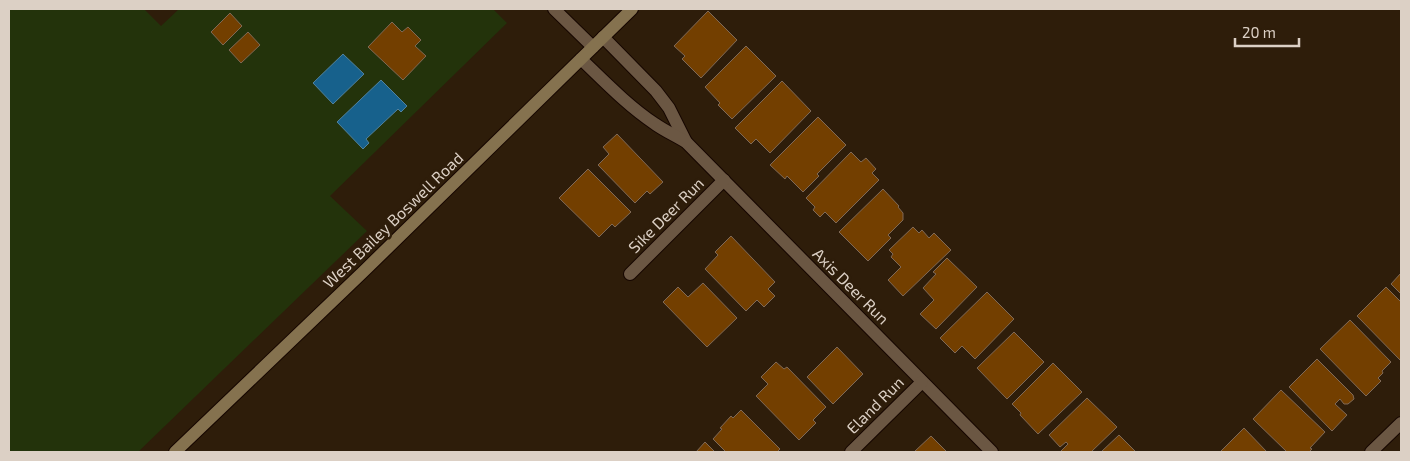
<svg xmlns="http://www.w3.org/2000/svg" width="1410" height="461" font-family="'Exo 2',sans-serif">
	<rect width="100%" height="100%" fill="#2e1d0a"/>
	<!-- green -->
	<path fill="#23330b" d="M 9,9 L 144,9 L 161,26 L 179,9 L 493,9 L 507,23 L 330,196 L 367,231 L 138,452 L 9,452 Z"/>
	<!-- water -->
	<g fill="#17618c" stroke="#52829d">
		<path d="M 343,54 L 364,74 L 333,104 L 313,83 Z"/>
		<path d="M 381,80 L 407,106 L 401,112 L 398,109 L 366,139 L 369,143 L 363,149 L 337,122 Z"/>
	</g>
	<!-- building -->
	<g fill="#733f00" stroke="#806956">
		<path d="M 708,11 L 737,40 L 701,78 L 682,59 L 685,56 L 674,46 Z"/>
		<path d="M 230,13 L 242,26 L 223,45 L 211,32 Z"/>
		<path d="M 392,22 L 402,32 L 408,27 L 421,40 L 415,46 L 426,56 L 403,80 L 368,47 Z"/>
		<path d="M 248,32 L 260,45 L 241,63 L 229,50 Z"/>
		<path d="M 746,46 L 776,76 L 732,119 L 718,105 L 720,103 L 705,87 Z"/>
		<path d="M 782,81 L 811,111 L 770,153 L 756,139 L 751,144 L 735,128 Z"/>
		<path d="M 818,117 L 846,145 L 817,174 L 819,176 L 803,192 L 787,176 L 785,179 L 770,165 Z"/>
		<path d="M 617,134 L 663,182 L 650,194 L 647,191 L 635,203 L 598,165 L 609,154 L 603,147 Z"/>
		<path d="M 851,152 L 861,162 L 866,158 L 876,169 L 872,173 L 879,180 L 836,223 L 825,212 L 820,217 L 813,210 L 815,207 L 806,198 Z"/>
		<path d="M 588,169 L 631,212 L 615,227 L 612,224 L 599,237 L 559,198 Z"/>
		<path d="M 883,189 L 899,206 L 898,207 L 903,213 L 903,220 L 888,235 L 891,238 L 868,261 L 839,232 Z"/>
		<path d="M 913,227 L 919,233 L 922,230 L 929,238 L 934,233 L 951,250 L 903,296 L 888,280 L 901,267 L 891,257 L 893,254 L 889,250 Z"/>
		<path d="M 731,236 L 775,282 L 768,289 L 775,296 L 764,307 L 757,300 L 746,311 L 705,269 L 718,255 L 715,252 Z"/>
		<path d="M 947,258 L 977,287 L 936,329 L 920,314 L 934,300 L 923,288 L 936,274 L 933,272 Z"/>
		<path d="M 1401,273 L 1401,294 L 1391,284 Z"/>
		<path d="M 703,283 L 737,318 L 707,347 L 663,302 L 678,287 L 688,297 Z"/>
		<path d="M 1386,287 L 1401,302 L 1401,361 L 1357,316 Z"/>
		<path d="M 987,292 L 1014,319 L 975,359 L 962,346 L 955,353 L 940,338 Z"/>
		<path d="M 1350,320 L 1391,362 L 1382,371 L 1383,373 L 1378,378 L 1381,381 L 1366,396 L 1320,349 Z"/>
		<path d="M 1014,332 L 1044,362 L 1007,399 L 977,368 Z"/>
		<path d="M 837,347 L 863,374 L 833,404 L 807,377 Z"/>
		<path d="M 1317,359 L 1353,395 L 1354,399 L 1348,404 L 1344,404 L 1340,399 L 1335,404 L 1347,415 L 1332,431 L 1289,387 Z"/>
		<path d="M 776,362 L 784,369 L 787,367 L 826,407 L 813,420 L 816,423 L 799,440 L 756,396 L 768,384 L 761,377 Z"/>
		<path d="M 1053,363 L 1082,392 L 1038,434 L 1020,415 L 1021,413 L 1012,404 Z"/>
		<path d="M 1281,390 L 1325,432 L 1310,448 L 1312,449 L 1309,452 L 1287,452 L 1253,419 Z"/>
		<path d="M 1087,398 L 1117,427 L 1091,452 L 1060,452 L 1068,444 L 1066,442 L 1060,447 L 1049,435 Z"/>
		<path d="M 741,410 L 780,449 L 777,452 L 726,452 L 713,439 L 722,429 L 720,428 L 731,416 L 733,418 Z"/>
		<path d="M 1244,428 L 1267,452 L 1220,452 Z"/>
		<path d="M 1119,435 L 1136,452 L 1101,452 Z"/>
		<path d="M 931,436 L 947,452 L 914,452 Z"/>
		<path d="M 705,442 L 715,452 L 696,452 Z"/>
	</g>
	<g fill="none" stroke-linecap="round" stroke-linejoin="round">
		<defs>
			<g id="street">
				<path d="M 554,9 L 593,47"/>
				<path d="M 603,37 L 656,91 L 669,108 L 686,142"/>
				<path d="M 581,59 C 605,82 628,106 655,124 C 665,131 676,136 686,142 L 992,452"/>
				<path d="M 630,274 L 724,180"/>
				<path d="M 851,452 L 922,382"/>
				<path d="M 1371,452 L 1401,423"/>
			</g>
			<path id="secondary" d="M 175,452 L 363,272 L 632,9"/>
		</defs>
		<!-- street casing -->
		<use href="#street" stroke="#160600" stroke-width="14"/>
		<!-- secondary casing -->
		<use href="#secondary" stroke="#160600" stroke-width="14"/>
		<!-- street -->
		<use href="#street" stroke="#6b5743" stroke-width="12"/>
		<!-- secondary -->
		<use href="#secondary" stroke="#85724f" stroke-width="12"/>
	</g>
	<g text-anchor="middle" stroke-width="5" stroke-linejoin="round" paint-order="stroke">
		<!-- street labels -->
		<g font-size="16" fill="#dcd0c5" stroke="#2e1d0a">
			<text transform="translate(666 215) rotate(-45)" y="6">Sike Deer Run</text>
			<text transform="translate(393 220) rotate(-44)" y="6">West Bailey Boswell Road</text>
			<text transform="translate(851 286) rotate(45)" y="6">Axis Deer Run</text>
			<text transform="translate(875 405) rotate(-45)" y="6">Eland Run</text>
		</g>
	</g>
	<!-- border -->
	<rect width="1410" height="461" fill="none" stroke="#dcd0c5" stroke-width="20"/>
	<!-- scale -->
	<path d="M1235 38v8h64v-8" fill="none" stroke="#dcd0c5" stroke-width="2.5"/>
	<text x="1242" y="38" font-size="15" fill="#dcd0c5" stroke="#2e1d0a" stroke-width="4" paint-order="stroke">20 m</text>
</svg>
